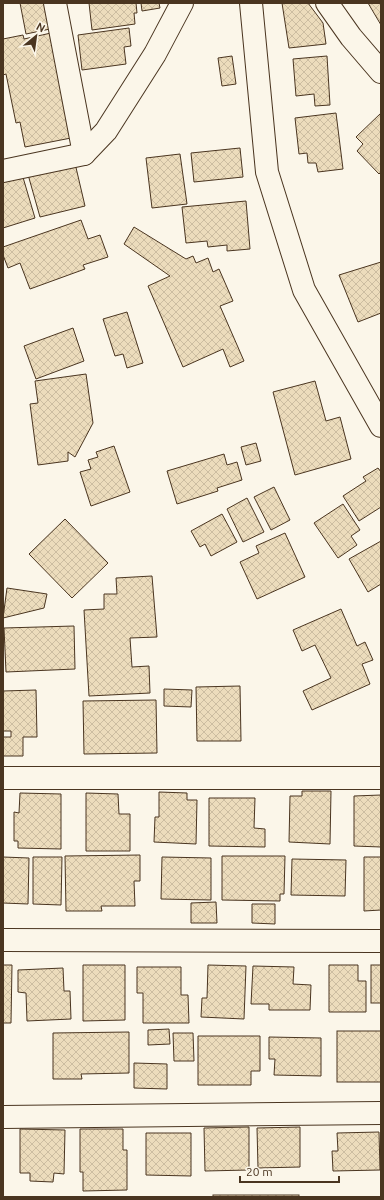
<svg xmlns="http://www.w3.org/2000/svg" width="384" height="1200" font-family="Ubuntu,sans-serif">
	<defs>
		<pattern id="building-cross-hatch" width="8" height="8" patternUnits="userSpaceOnUse"><rect width="8" height="8" fill="#ecdcbc"/><path d="M0 0l8 8M0 8l8-8" fill="none" stroke="#ccbda1"/></pattern>
	</defs>
	<rect width="100%" height="100%" fill="#fbf6e9"/>
	<!-- building -->
	<g fill="url(#building-cross-hatch)" stroke="#4a3520">
		<path d="M 20,3 L 45,3 L 50,29 L 26,34 Z"/>
		<path d="M 89,3 L 136,3 L 137,13 L 134,13 L 135,24 L 92,30 Z"/>
		<path d="M 141,3 L 159,3 L 160,8 L 142,11 Z"/>
		<path d="M 282,3 L 308,3 L 323,23 L 326,44 L 289,48 Z"/>
		<path d="M 368,3 L 381,3 L 381,25 Z"/>
		<path d="M 129,28 L 131,46 L 124,47 L 126,64 L 82,70 L 78,35 Z"/>
		<path d="M 51,33 L 71,138 L 25,147 L 20,122 L 16,123 L 6,74 L 3,75 L 3,39 L 23,35 L 24,39 Z"/>
		<path d="M 232,56 L 236,84 L 222,86 L 218,58 Z"/>
		<path d="M 327,56 L 330,105 L 315,106 L 314,94 L 296,96 L 293,59 Z"/>
		<path d="M 336,113 L 343,169 L 318,172 L 316,163 L 308,163 L 307,153 L 299,154 L 295,118 Z"/>
		<path d="M 381,113 L 381,172 L 379,174 L 357,151 L 363,144 L 356,137 Z"/>
		<path d="M 240,148 L 243,177 L 194,182 L 191,153 Z"/>
		<path d="M 180,154 L 187,204 L 152,208 L 146,158 Z"/>
		<path d="M 74,159 L 85,206 L 40,217 L 27,171 Z"/>
		<path d="M 22,174 L 35,218 L 3,228 L 3,180 Z"/>
		<path d="M 246,201 L 250,249 L 227,251 L 227,245 L 208,247 L 207,241 L 186,243 L 182,207 Z"/>
		<path d="M 81,220 L 88,239 L 100,235 L 108,257 L 83,265 L 85,269 L 30,289 L 20,263 L 8,268 L 3,255 L 3,247 Z"/>
		<path d="M 134,227 L 186,259 L 193,256 L 196,263 L 208,258 L 213,272 L 219,269 L 233,301 L 220,306 L 244,361 L 230,367 L 223,349 L 183,367 L 148,286 L 170,276 L 124,244 Z"/>
		<path d="M 381,262 L 381,313 L 358,322 L 339,275 Z"/>
		<path d="M 127,312 L 143,363 L 127,368 L 123,354 L 115,356 L 103,319 Z"/>
		<path d="M 73,328 L 84,361 L 36,379 L 24,346 Z"/>
		<path d="M 86,374 L 93,423 L 75,457 L 68,452 L 68,461 L 38,465 L 30,404 L 38,403 L 35,381 Z"/>
		<path d="M 315,381 L 326,421 L 340,417 L 351,459 L 295,475 L 273,392 Z"/>
		<path d="M 256,443 L 261,461 L 246,465 L 241,447 Z"/>
		<path d="M 114,446 L 130,492 L 91,506 L 80,472 L 91,469 L 88,460 L 98,457 L 96,452 Z"/>
		<path d="M 224,454 L 227,465 L 237,462 L 242,480 L 217,488 L 218,491 L 177,504 L 167,471 Z"/>
		<path d="M 378,468 L 381,472 L 381,507 L 359,521 L 343,496 L 366,481 L 363,477 Z"/>
		<path d="M 274,487 L 290,520 L 271,530 L 254,497 Z"/>
		<path d="M 247,498 L 264,532 L 243,542 L 227,509 Z"/>
		<path d="M 343,504 L 360,530 L 351,536 L 357,545 L 338,558 L 314,523 Z"/>
		<path d="M 222,514 L 237,542 L 211,556 L 205,544 L 200,547 L 191,531 Z"/>
		<path d="M 65,519 L 108,563 L 72,598 L 29,554 Z"/>
		<path d="M 285,533 L 305,577 L 257,599 L 240,562 L 259,553 L 256,546 Z"/>
		<path d="M 381,541 L 381,584 L 368,592 L 349,559 Z"/>
		<path d="M 152,576 L 157,637 L 130,638 L 132,667 L 149,666 L 150,693 L 89,696 L 84,610 L 104,609 L 104,594 L 117,594 L 116,578 Z"/>
		<path d="M 7,588 L 47,594 L 44,608 L 3,618 Z"/>
		<path d="M 341,609 L 357,646 L 365,642 L 373,660 L 362,664 L 370,684 L 312,710 L 303,691 L 331,678 L 315,645 L 302,651 L 293,630 Z"/>
		<path d="M 74,626 L 75,669 L 6,672 L 4,628 Z"/>
		<path d="M 240,686 L 241,741 L 197,741 L 196,687 Z"/>
		<path d="M 164,689 L 192,690 L 191,707 L 164,706 Z"/>
		<path d="M 36,690 L 37,737 L 23,737 L 23,756 L 3,756 L 3,737 L 11,737 L 11,731 L 3,731 L 3,691 Z"/>
		<path d="M 156,700 L 157,753 L 84,754 L 83,701 Z"/>
		<path d="M 302,791 L 331,791 L 330,844 L 289,842 L 290,796 L 302,796 Z"/>
		<path d="M 159,792 L 187,793 L 187,800 L 197,800 L 196,844 L 154,842 L 155,817 L 159,817 Z"/>
		<path d="M 20,793 L 61,794 L 61,849 L 18,848 L 18,841 L 14,841 L 14,812 L 19,813 Z"/>
		<path d="M 86,793 L 118,794 L 119,814 L 130,814 L 130,851 L 86,851 Z"/>
		<path d="M 381,795 L 381,847 L 354,846 L 354,796 Z"/>
		<path d="M 209,798 L 255,798 L 254,828 L 265,829 L 265,847 L 209,846 Z"/>
		<path d="M 140,855 L 140,881 L 134,881 L 135,906 L 101,906 L 102,911 L 66,911 L 65,856 Z"/>
		<path d="M 222,856 L 285,856 L 284,894 L 280,894 L 280,901 L 222,900 Z"/>
		<path d="M 3,857 L 29,858 L 28,904 L 3,903 Z"/>
		<path d="M 33,857 L 62,857 L 61,905 L 33,904 Z"/>
		<path d="M 162,857 L 211,858 L 211,900 L 161,899 Z"/>
		<path d="M 364,857 L 381,857 L 381,910 L 364,911 Z"/>
		<path d="M 292,859 L 346,860 L 345,896 L 291,895 Z"/>
		<path d="M 216,902 L 217,923 L 191,923 L 191,903 Z"/>
		<path d="M 252,904 L 275,904 L 275,924 L 252,923 Z"/>
		<path d="M 3,965 L 12,965 L 11,1023 L 3,1023 Z"/>
		<path d="M 83,965 L 125,965 L 125,1020 L 83,1021 Z"/>
		<path d="M 208,965 L 246,966 L 244,1019 L 201,1017 L 202,998 L 207,998 Z"/>
		<path d="M 329,965 L 358,965 L 358,981 L 366,981 L 366,1012 L 329,1012 Z"/>
		<rect x="371" y="965" width="10" height="38"/>
		<path d="M 253,966 L 294,967 L 293,984 L 311,985 L 310,1010 L 269,1010 L 269,1004 L 251,1004 Z"/>
		<path d="M 137,967 L 181,967 L 181,995 L 188,995 L 189,1023 L 143,1023 L 143,993 L 137,993 Z"/>
		<path d="M 63,968 L 64,991 L 70,991 L 71,1019 L 27,1021 L 26,993 L 18,992 L 18,970 Z"/>
		<path d="M 169,1029 L 170,1044 L 148,1045 L 148,1030 Z"/>
		<rect x="337" y="1031" width="44" height="51"/>
		<path d="M 129,1032 L 129,1073 L 81,1074 L 82,1079 L 53,1079 L 53,1033 Z"/>
		<path d="M 173,1033 L 193,1033 L 194,1061 L 174,1061 Z"/>
		<path d="M 198,1036 L 260,1036 L 260,1071 L 251,1071 L 251,1085 L 198,1085 Z"/>
		<path d="M 269,1037 L 321,1038 L 321,1076 L 274,1075 L 275,1059 L 269,1059 Z"/>
		<path d="M 134,1063 L 167,1064 L 167,1089 L 134,1088 Z"/>
		<path d="M 249,1127 L 249,1170 L 205,1171 L 204,1128 Z"/>
		<path d="M 300,1127 L 300,1167 L 258,1168 L 257,1128 Z"/>
		<path d="M 20,1129 L 65,1130 L 64,1174 L 54,1173 L 53,1182 L 30,1181 L 30,1173 L 20,1173 Z"/>
		<path d="M 80,1129 L 123,1129 L 123,1150 L 127,1150 L 127,1190 L 83,1191 L 83,1172 L 80,1172 Z"/>
		<path d="M 379,1132 L 380,1170 L 333,1171 L 332,1151 L 338,1151 L 337,1133 Z"/>
		<path d="M 146,1133 L 191,1133 L 191,1176 L 146,1175 Z"/>
		<rect x="213" y="1195" width="86" height="2"/>
	</g>
	<g fill="none" stroke-linecap="round" stroke-linejoin="round">
		<defs>
			<g id="street">
				<path d="M 55,3 L 84,154"/>
				<path d="M 251,3 L 267,172 L 304,290 L 381,426"/>
				<path d="M 327,3 L 351,37 L 381,72"/>
				<path d="M 3,171 L 84,154 L 106,131 L 155,54 L 182,3"/>
				<path d="M 3,778 L 381,778"/>
				<path d="M 3,940 L 381,941"/>
				<path d="M 3,1117 L 381,1113"/>
			</g>
		</defs>
		<!-- street casing -->
		<use href="#street" stroke="#4a3520" stroke-width="24"/>
		<!-- street -->
		<use href="#street" stroke="#fbf6e9" stroke-width="22"/>
	</g>
	<!-- border -->
	<rect width="384" height="1200" fill="none" stroke="#4a3520" stroke-width="8"/>
	<!-- north arrow -->
	<g transform="translate(36 36) rotate(29)" stroke="#fbf6e9" stroke-width="3" paint-order="stroke">
	<path d="M0-3L7 15L0 10L-7 15Z" fill="#4a3520"/>
	<text y="-6" font-size="11" font-weight="bold" text-anchor="middle" fill="#4a3520">N</text>
	</g>
	<!-- scale -->
	<path d="M240 1176v6h99v-6" fill="none" stroke="#4a3520" stroke-width="2"/>
	<text x="246" y="1176" font-size="12" fill="#4a3520" stroke="#fbf6e9" stroke-width="3" paint-order="stroke">20 m</text>
</svg>
